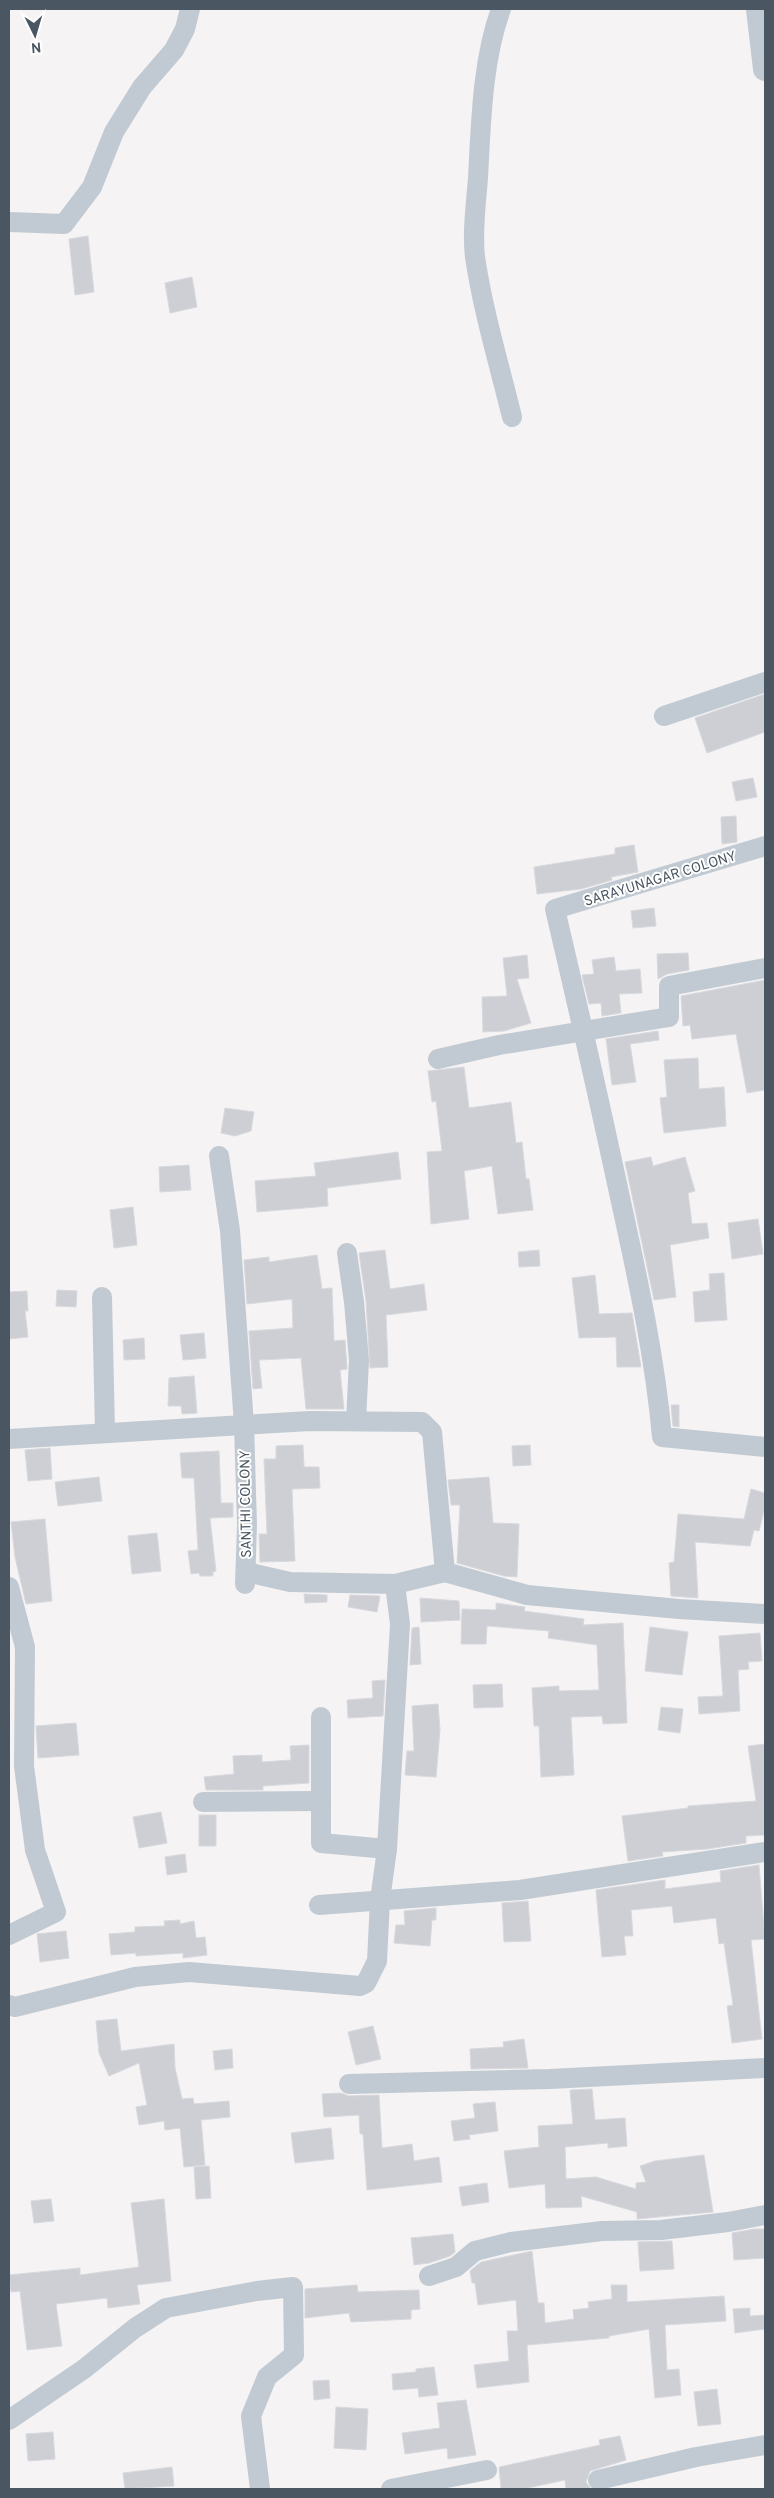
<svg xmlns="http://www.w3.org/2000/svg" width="774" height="2498" font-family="Overpass,sans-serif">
	<rect width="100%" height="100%" fill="#f5f3f3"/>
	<!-- building -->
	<g fill="#cdcfd5" stroke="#d7d9de">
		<path d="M 88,236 L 94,292 L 75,295 L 69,239 Z"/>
		<path d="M 192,277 L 197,307 L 170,313 L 165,283 Z"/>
		<path d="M 765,694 L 765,732 L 707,753 L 695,718 Z"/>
		<path d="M 753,778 L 757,797 L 736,801 L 732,782 Z"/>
		<path d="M 736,816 L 737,842 L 722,844 L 721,817 Z"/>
		<path d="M 634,845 L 638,872 L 611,877 L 612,880 L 581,889 L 537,894 L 534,867 L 615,854 L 615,848 Z"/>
		<path d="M 654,908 L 656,926 L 633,928 L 631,911 Z"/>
		<path d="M 688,953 L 689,970 L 667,974 L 658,979 L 657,954 Z"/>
		<path d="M 527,955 L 529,978 L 517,979 L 531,1023 L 504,1031 L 483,1032 L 482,997 L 507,996 L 503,958 Z"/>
		<path d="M 614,957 L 616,971 L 640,969 L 642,993 L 619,994 L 621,1013 L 602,1016 L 601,1003 L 589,1004 L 582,975 L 594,974 L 592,960 Z"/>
		<path d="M 765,980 L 765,1090 L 747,1093 L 736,1034 L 692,1039 L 690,1025 L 683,1026 L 681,996 Z"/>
		<path d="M 658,1031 L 659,1040 L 630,1044 L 636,1082 L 612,1085 L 606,1039 Z"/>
		<path d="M 698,1058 L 699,1089 L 724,1087 L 726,1126 L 664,1133 L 660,1098 L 667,1097 L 664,1060 Z"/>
		<path d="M 464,1067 L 469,1108 L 511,1102 L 516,1143 L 522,1142 L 526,1179 L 529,1179 L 533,1210 L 498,1214 L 492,1166 L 464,1171 L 469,1219 L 431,1224 L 427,1152 L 442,1151 L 436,1101 L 432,1102 L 428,1071 Z"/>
		<path d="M 225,1108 L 254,1112 L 251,1131 L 235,1136 L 221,1133 Z"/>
		<path d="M 398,1152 L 401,1179 L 327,1188 L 328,1206 L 257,1212 L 255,1181 L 316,1176 L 314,1163 Z"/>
		<path d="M 651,1157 L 653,1166 L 685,1157 L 695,1191 L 688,1193 L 692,1224 L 707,1223 L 709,1238 L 670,1245 L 676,1297 L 654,1300 L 625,1162 Z"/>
		<path d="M 189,1165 L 191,1190 L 160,1192 L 159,1167 Z"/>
		<path d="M 133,1207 L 137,1245 L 114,1248 L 110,1210 Z"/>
		<path d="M 758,1219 L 763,1254 L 732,1259 L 728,1223 Z"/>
		<path d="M 385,1250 L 390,1289 L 424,1284 L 427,1310 L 386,1315 L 388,1367 L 370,1368 L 366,1301 L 359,1253 Z"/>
		<path d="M 539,1250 L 540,1266 L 519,1267 L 518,1252 Z"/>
		<path d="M 317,1255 L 322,1289 L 332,1288 L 334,1341 L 345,1340 L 347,1369 L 340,1370 L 344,1409 L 306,1409 L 301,1358 L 259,1360 L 262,1388 L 253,1389 L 249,1331 L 293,1328 L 292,1299 L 247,1304 L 244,1260 L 269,1257 L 269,1262 Z"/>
		<path d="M 724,1273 L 727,1320 L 695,1322 L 693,1292 L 710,1290 L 709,1274 Z"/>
		<path d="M 595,1275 L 599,1314 L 632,1313 L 641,1367 L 617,1367 L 616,1337 L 579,1338 L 572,1278 Z"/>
		<path d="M 57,1290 L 77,1291 L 76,1307 L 56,1306 Z"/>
		<path d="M 27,1291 L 28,1311 L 25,1311 L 28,1337 L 9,1339 L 9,1292 Z"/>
		<path d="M 204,1333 L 206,1358 L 183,1360 L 180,1335 Z"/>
		<path d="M 144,1338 L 145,1359 L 124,1360 L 123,1340 Z"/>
		<path d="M 194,1376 L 197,1413 L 182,1414 L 181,1406 L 168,1406 L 169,1378 Z"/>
		<path d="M 671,1405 L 679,1405 L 679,1427 L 673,1426 Z"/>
		<path d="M 303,1445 L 304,1467 L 319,1467 L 320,1488 L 292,1489 L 295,1561 L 260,1562 L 259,1534 L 267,1534 L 264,1459 L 276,1459 L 276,1446 Z"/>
		<path d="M 530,1445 L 531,1465 L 513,1466 L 512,1446 Z"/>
		<path d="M 50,1448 L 52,1479 L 28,1481 L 25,1450 Z"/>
		<path d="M 219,1451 L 221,1503 L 233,1503 L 233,1517 L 210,1518 L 216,1571 L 213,1572 L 213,1576 L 200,1576 L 199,1573 L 191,1574 L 188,1551 L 198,1550 L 194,1478 L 182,1478 L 180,1453 Z"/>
		<path d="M 99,1477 L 102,1501 L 58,1506 L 55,1482 Z"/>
		<path d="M 489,1477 L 493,1523 L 519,1524 L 517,1577 L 504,1576 L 457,1563 L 460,1505 L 451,1505 L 448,1480 Z"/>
		<path d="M 751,1489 L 765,1493 L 765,1507 L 759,1531 L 754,1530 L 750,1546 L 695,1542 L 698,1598 L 671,1596 L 669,1563 L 674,1562 L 678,1514 L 744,1519 Z"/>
		<path d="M 45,1519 L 52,1601 L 26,1604 L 15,1557 L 11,1522 Z"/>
		<path d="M 157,1533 L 161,1571 L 132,1574 L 128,1536 Z"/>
		<path d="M 304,1594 L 327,1595 L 327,1602 L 305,1603 Z"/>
		<path d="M 350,1595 L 380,1596 L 377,1612 L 348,1607 Z"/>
		<path d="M 420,1598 L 459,1601 L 460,1620 L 421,1622 Z"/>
		<path d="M 496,1603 L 525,1607 L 524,1611 L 584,1619 L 583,1625 L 623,1623 L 627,1723 L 603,1724 L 602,1716 L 571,1717 L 574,1775 L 541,1777 L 539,1726 L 534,1726 L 532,1688 L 559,1686 L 559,1691 L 599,1690 L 597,1645 L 548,1638 L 549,1631 L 487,1626 L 486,1644 L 461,1644 L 462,1609 L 496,1610 Z"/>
		<path d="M 419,1627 L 421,1664 L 410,1665 L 412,1628 Z"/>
		<path d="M 650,1627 L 688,1632 L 682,1675 L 645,1671 Z"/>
		<path d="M 760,1633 L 762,1661 L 748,1662 L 749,1669 L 738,1670 L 740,1711 L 699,1714 L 698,1697 L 723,1696 L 719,1636 Z"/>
		<path d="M 385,1680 L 383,1716 L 348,1718 L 347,1700 L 373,1698 L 372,1681 Z"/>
		<path d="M 502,1684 L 503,1707 L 474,1708 L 473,1685 Z"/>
		<path d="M 438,1704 L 440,1730 L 436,1777 L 405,1775 L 407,1751 L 414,1751 L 412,1706 Z"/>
		<path d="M 661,1707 L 683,1709 L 680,1733 L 658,1730 Z"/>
		<path d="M 76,1723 L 79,1755 L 38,1758 L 36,1726 Z"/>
		<path d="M 765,1744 L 765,1835 L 746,1836 L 746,1843 L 707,1849 L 662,1852 L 663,1856 L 628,1861 L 622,1816 L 688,1808 L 688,1806 L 756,1801 L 748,1746 Z"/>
		<path d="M 309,1745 L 309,1783 L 263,1786 L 263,1790 L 206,1790 L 204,1777 L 234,1774 L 233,1756 L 262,1755 L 262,1762 L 291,1760 L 290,1746 Z"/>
		<path d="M 161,1812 L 167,1843 L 139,1848 L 133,1817 Z"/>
		<rect x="199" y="1815" width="17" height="31"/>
		<path d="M 185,1854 L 187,1872 L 167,1875 L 165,1857 Z"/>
		<path d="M 759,1865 L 765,1939 L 751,1940 L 762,2039 L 732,2043 L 727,2006 L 733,2005 L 724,1943 L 719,1944 L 716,1918 L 674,1923 L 672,1906 L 631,1910 L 633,1936 L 624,1936 L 626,1955 L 602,1957 L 596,1890 L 665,1880 L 665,1889 L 721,1882 L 720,1871 Z"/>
		<path d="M 528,1901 L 531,1941 L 504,1942 L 502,1903 Z"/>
		<path d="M 436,1908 L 436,1920 L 432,1920 L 430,1946 L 394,1943 L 396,1925 L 405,1925 L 404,1911 Z"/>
		<path d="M 180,1920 L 180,1924 L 194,1921 L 196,1938 L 205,1937 L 207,1955 L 183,1958 L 183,1953 L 136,1956 L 136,1953 L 111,1955 L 109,1934 L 135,1932 L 135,1927 L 165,1926 L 164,1921 Z"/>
		<path d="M 66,1931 L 69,1958 L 40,1962 L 37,1934 Z"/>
		<path d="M 117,2019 L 121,2051 L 174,2044 L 175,2068 L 182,2099 L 193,2098 L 194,2104 L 229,2101 L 230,2117 L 201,2120 L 205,2165 L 184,2167 L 180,2128 L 165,2130 L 164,2121 L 139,2125 L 136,2107 L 147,2105 L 139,2063 L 109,2076 L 99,2053 L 96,2021 Z"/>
		<path d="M 373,2026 L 381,2059 L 356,2065 L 348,2032 Z"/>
		<path d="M 524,2039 L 528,2068 L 471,2069 L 470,2049 L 504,2047 L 503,2042 Z"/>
		<path d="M 232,2049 L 233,2068 L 215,2070 L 213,2051 Z"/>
		<path d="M 592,2089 L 595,2120 L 625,2118 L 627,2146 L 608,2148 L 608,2143 L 565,2147 L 566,2179 L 596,2177 L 636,2189 L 636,2183 L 646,2182 L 640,2166 L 655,2161 L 704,2155 L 713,2212 L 637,2219 L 637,2212 L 581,2196 L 582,2207 L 546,2208 L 545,2184 L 509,2188 L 504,2151 L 539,2147 L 538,2126 L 573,2124 L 570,2090 Z"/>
		<path d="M 341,2093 L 349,2096 L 379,2095 L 382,2148 L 412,2144 L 414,2161 L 439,2157 L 442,2182 L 367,2190 L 363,2134 L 360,2134 L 359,2115 L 324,2117 L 322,2094 Z"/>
		<path d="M 495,2102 L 498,2131 L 469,2135 L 470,2139 L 454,2141 L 451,2121 L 475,2118 L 473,2104 Z"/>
		<path d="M 331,2128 L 334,2159 L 295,2163 L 291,2133 Z"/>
		<path d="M 209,2166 L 211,2198 L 196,2199 L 194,2167 Z"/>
		<path d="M 487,2183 L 489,2202 L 462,2206 L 459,2187 Z"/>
		<path d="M 51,2199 L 54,2221 L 34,2223 L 31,2201 Z"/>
		<path d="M 164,2199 L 171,2281 L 137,2285 L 140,2304 L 108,2308 L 107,2298 L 56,2304 L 62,2346 L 27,2350 L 20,2291 L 11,2292 L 9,2275 L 80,2268 L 80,2275 L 139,2267 L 131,2203 Z"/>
		<path d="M 754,2229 L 765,2229 L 765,2258 L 734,2260 L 732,2233 Z"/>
		<path d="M 453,2234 L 455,2252 L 450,2256 L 429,2263 L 414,2265 L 411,2238 Z"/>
		<path d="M 672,2241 L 674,2269 L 640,2271 L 638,2242 Z"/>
		<path d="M 532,2251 L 538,2303 L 544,2303 L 545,2323 L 574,2319 L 573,2310 L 589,2308 L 588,2302 L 612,2299 L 611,2285 L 627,2285 L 627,2302 L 724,2296 L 726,2321 L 665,2325 L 667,2370 L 679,2369 L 681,2395 L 655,2398 L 649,2329 L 609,2336 L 609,2338 L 527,2345 L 529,2382 L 477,2388 L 474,2365 L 509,2361 L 507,2331 L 518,2331 L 516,2300 L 478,2305 L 475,2283 L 472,2283 L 470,2271 L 481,2262 Z"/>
		<path d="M 357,2285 L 358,2292 L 419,2290 L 420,2309 L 411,2310 L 411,2319 L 351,2322 L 349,2313 L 305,2318 L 305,2289 Z"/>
		<path d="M 750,2308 L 750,2316 L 765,2315 L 765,2329 L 735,2333 L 733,2309 Z"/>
		<path d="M 434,2367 L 438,2395 L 419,2397 L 418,2388 L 393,2390 L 392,2374 L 416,2372 L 416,2369 Z"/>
		<path d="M 329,2380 L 330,2398 L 314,2400 L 313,2381 Z"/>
		<path d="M 717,2389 L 721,2424 L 698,2426 L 694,2392 Z"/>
		<path d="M 466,2400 L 476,2455 L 448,2459 L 447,2448 L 405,2454 L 402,2433 L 440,2428 L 437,2403 Z"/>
		<path d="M 336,2407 L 368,2409 L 366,2450 L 334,2448 Z"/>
		<path d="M 53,2432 L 55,2459 L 28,2461 L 26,2434 Z"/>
		<path d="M 620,2436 L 626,2460 L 590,2471 L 586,2482 L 591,2489 L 566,2489 L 565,2480 L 523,2489 L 501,2489 L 499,2467 L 600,2445 L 599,2440 Z"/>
		<path d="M 172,2467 L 174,2486 L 125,2489 L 123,2473 Z"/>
	</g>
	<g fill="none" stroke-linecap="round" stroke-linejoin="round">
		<!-- minor -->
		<g stroke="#c1cad2" stroke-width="20">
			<path d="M 501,9 C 482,61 481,123 478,178 C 476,204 472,232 475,257 C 483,311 499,364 512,417"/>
			<path d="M 9,222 L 64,224 L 92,187 L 114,132 L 142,87 L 174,50 L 185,29 L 190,9"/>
			<path d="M 664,716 L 765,682"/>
			<path d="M 765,846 L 555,909 C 578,1007 600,1104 621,1202 C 638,1280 655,1357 662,1437 L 765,1447"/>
			<path d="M 438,1059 L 499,1045 L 669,1017 L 669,986 L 765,968"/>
			<path d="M 219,1156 L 230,1231 L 244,1424 L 247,1525 L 245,1584"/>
			<path d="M 347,1253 L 354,1302 L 359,1360 L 356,1421"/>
			<path d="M 102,1297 L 105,1431"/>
			<path d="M 9,1439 L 310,1421 L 422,1422 L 432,1432 L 445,1572 L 527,1595 L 679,1609 L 765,1614"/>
			<path d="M 246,1572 L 290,1582 L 395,1584 L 445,1572"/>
			<path d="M 9,1587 L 25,1647 L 24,1766 L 35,1850 L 56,1912 L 9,1935"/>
			<path d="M 321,1717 L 321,1843 L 387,1849"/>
			<path d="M 203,1802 L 321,1801"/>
			<path d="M 319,1905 L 520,1890 L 765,1852"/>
			<path d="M 9,2005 L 15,2007 L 135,1977 L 189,1972 L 360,1986 L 366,1983 L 377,1961 L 380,1900 L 387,1849 L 400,1624 L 395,1584"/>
			<path d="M 349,2084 L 550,2079 L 765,2068"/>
			<path d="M 429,2276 L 456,2267 L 475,2251 L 511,2242 L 602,2231 L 661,2230 L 728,2222 L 765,2215"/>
			<path d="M 9,2420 L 84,2369 L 135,2328 L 166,2308 L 257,2291 L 293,2287 L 294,2355 L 267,2377 L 251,2416 L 260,2489"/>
			<path d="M 598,2480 L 696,2457 L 765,2445"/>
			<path d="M 391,2489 L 487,2470"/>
		</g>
		<!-- tertiary -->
		<path stroke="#c1cad2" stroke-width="24" d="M 758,9 L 765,69"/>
	</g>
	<g text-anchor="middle" stroke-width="4" stroke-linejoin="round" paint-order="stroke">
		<!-- street labels -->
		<g font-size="14" fill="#4a5661" stroke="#fff">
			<text transform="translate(660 878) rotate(-17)" y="5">SARAYUNAGAR COLONY</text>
			<text transform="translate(245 1504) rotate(-91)" y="5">SANTHI COLONY</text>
		</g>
	</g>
	<!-- border -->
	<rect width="774" height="2498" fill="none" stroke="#4a5661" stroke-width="20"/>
	<!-- north arrow -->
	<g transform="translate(35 35) rotate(175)" stroke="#ffffff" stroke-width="4" paint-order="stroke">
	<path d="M0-4L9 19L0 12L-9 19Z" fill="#4a5661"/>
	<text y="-8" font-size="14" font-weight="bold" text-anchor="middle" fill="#4a5661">N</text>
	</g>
</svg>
